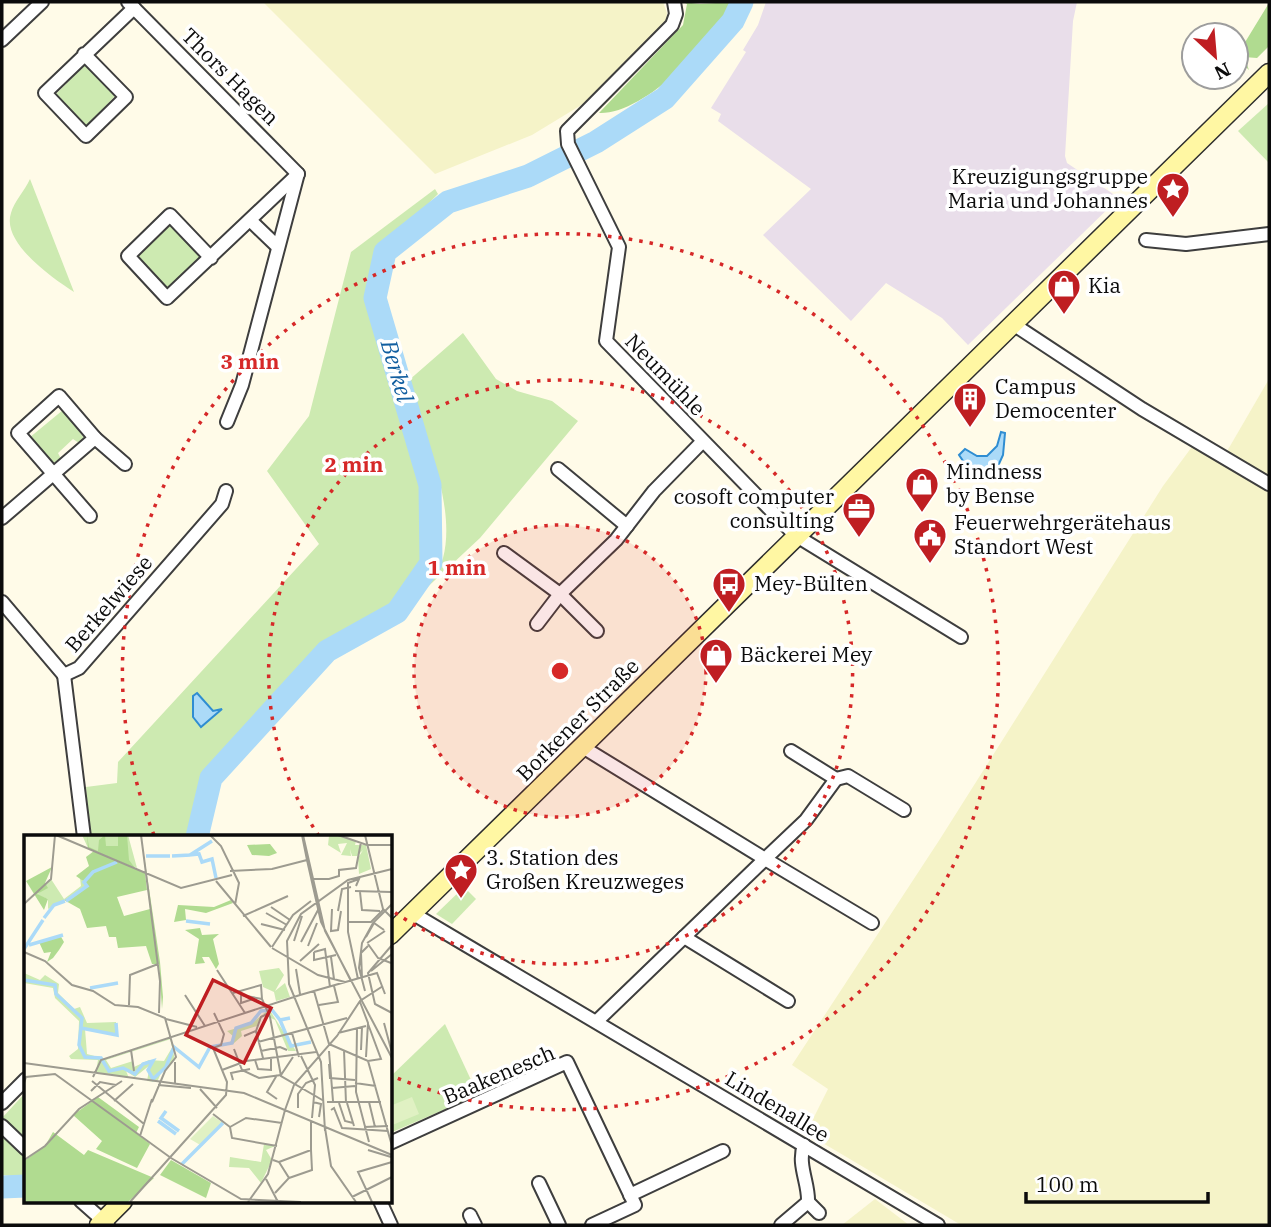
<svg xmlns="http://www.w3.org/2000/svg" width="1271" height="1227" font-family="'IBM Plex Serif',serif">
	<rect width="100%" height="100%" fill="#fffbe8"/>
	<!-- industrial -->
	<path fill="#e9deea" d="M 766,2 L 1077,2 L 1073,21 L 1065,156 L 1067,163 L 1119,198 L 968,345 L 942,318 L 886,283 L 851,321 L 763,235 L 811,189 L 718,121 L 721,114 L 711,108 L 746,52 L 743,50 L 758,25 Z"/>
	<!-- farmland -->
	<g fill="#f5f3c8">
		<path d="M 263,2 L 663,2 L 667,13 L 666,22 L 583,104 L 532,135 L 435,174 Z"/>
		<path d="M 1269,379 L 1269,479 L 1226,453 Z"/>
		<path d="M 1194,444 L 1269,490 L 1269,1225 L 961,1225 L 806,1133 L 828,1089 L 792,1065 L 940,839 L 1163,486 Z"/>
		<path d="M 875,1199 L 909,1225 L 842,1225 Z"/>
	</g>
	<!-- green -->
	<g fill="#cdeab1">
		<path d="M 85,65 L 115,96 L 87,126 L 56,94 Z"/>
		<path d="M 1269,103 L 1269,163 L 1238,131 Z"/>
		<path d="M 30,179 L 74,292 C 54,279 1,243 11,213 C 14,202 25,190 30,179 Z"/>
		<path d="M 435,189 L 438,194 L 383,249 L 371,301 L 425,484 L 427,557 L 396,606 L 327,646 L 249,724 L 206,776 L 194,837 L 90,837 L 86,787 L 117,783 L 118,762 L 319,544 L 267,471 L 309,416 L 351,252 Z"/>
		<path d="M 170,225 L 204,258 L 168,291 L 135,254 Z"/>
		<path d="M 463,333 L 496,379 L 517,391 L 552,401 L 578,421 L 480,538 L 404,609 C 418,594 437,579 443,558 C 457,506 423,431 408,381 Z"/>
		<path d="M 63,410 L 84,438 L 79,443 L 73,439 L 58,453 L 61,459 L 53,463 L 29,438 Z"/>
		<path d="M 464,887 L 476,899 L 452,924 L 436,914 Z"/>
		<path d="M 445,1024 L 478,1095 L 390,1133 L 390,1077 Z"/>
		<path d="M 26,1092 L 26,1173 L 19,1177 L 2,1175 L 2,1118 Z"/>
	</g>
	<!-- forest -->
	<g fill="#b0db90">
		<path d="M 683,2 L 700,4 L 732,2 C 715,42 644,115 599,113 L 683,25 L 687,4 Z"/>
		<path d="M 1269,3 L 1269,46 L 1257,58 L 1244,57 L 1249,70 L 1236,57 Z"/>
	</g>
	<!-- pitch -->
	<path fill="#e0f1c3" d="M 412,1097 L 419,1114 L 390,1126 L 390,1106 Z"/>
	<!-- water -->
	<g fill="#abdaf8" stroke="#2f8dd2" stroke-width="2">
		<path d="M 1001,432 L 1005,433 L 1003,455 L 998,466 C 982,477 968,470 959,455 L 965,449 L 977,456 L 987,456 L 997,446 Z"/>
		<path d="M 197,693 L 213,711 L 222,709 L 201,727 L 193,717 L 193,696 Z"/>
	</g>
	<g fill="none" stroke-linecap="round" stroke-linejoin="round">
		<!-- river -->
		<g stroke="#abdaf8" stroke-width="23">
			<path d="M 197,837 L 211,778 L 327,651 L 397,612 L 431,563 L 430,485 L 375,298 L 385,252 L 448,202 L 528,176 L 596,142 L 665,98 L 733,21 L 742,2"/>
			<path d="M 2,1187 L 26,1186"/>
		</g>
		<defs>
			<g id="street">
				<path d="M 128,2 L 298,174"/>
				<path d="M 674,2 L 676,14 L 672,25 L 567,131 L 568,144 L 619,247 L 606,341 L 795,535 L 961,637"/>
				<path d="M 2,40 L 42,2"/>
				<path d="M 84,54 L 126,97 L 86,136 L 45,93 L 134,8"/>
				<path d="M 251,221 L 278,247"/>
				<path d="M 1146,240 L 1186,244 L 1269,234"/>
				<path d="M 211,258 L 170,215 L 128,256 L 167,298 L 298,174"/>
				<path d="M 1013,324 L 1142,409 L 1269,484"/>
				<path d="M 227,422 L 242,385 L 297,177"/>
				<path d="M 558,469 L 627,526"/>
				<path d="M 90,516 L 18,433 L 59,396 L 95,438 L 125,464"/>
				<path d="M 2,518 L 95,438"/>
				<path d="M 504,553 L 560,594 L 597,631"/>
				<path d="M 2,602 L 64,675"/>
				<path d="M 537,624 L 560,594 L 616,540 L 654,491 L 702,442"/>
				<path d="M 64,675 L 79,668 L 222,504 L 226,491"/>
				<path d="M 64,675 L 84,837"/>
				<path d="M 581,746 L 765,859 L 806,820 L 836,779 L 791,751"/>
				<path d="M 836,779 L 848,776 L 904,810"/>
				<path d="M 412,913 L 938,1225"/>
				<path d="M 684,937 L 788,1001"/>
				<path d="M 597,1021 L 765,859 L 872,923"/>
				<path d="M 2,1103 L 26,1079"/>
				<path d="M 2,1126 L 26,1149"/>
				<path d="M 390,1143 L 567,1062 L 635,1205 L 592,1225"/>
				<path d="M 539,1183 L 559,1225"/>
				<path d="M 630,1195 L 723,1151"/>
				<path d="M 81,1201 L 108,1225"/>
				<path d="M 380,1201 L 391,1225"/>
				<path d="M 808,1202 L 819,1213"/>
				<path d="M 470,1215 L 475,1225"/>
				<path d="M 781,1225 L 808,1202 C 809,1183 797,1165 804,1145"/>
			</g>
			<g id="secondary">
				<path d="M 390,935 L 1269,73"/>
				<path d="M 99,1225 L 123,1201"/>
			</g>
		</defs>
		<!-- street casing -->
		<use href="#street" stroke="#3e3e3e" stroke-width="16"/>
		<!-- secondary casing -->
		<use href="#secondary" stroke="#2d2d2d" stroke-width="21"/>
		<!-- street -->
		<use href="#street" stroke="#fff" stroke-width="12"/>
		<!-- secondary -->
		<use href="#secondary" stroke="#fff7a3" stroke-width="18"/>
	</g>
	<!-- distance rings -->
	<circle cx="560" cy="671" r="146" fill="#d62828" fill-opacity=".12"/>
	<g fill="none" stroke="#d62828" stroke-width="3.5" stroke-dasharray="3.5 7">
		<circle cx="560" cy="671" r="146"/>
		<path d="M319 836A292 292 0 1 1 390 909"/>
		<path d="M154 835A438 438 0 1 1 392 1076"/>
	</g>
	<!-- icons -->
	<defs>
		<symbol id="sight-pin" viewBox="-11 -11 22 30"><path d="M0 17L-7.5 6A9.5 9.5 0 1 1 7.5 6Z" fill="#bf1e22" stroke="#fff"/><path d="M0-6L1.8-2.2L6-1.7L2.9 1.2L3.7 5.4L0 3.3L-3.7 5.4L-2.9 1.2L-6-1.7L-1.8-2.2Z" fill="#fff"/></symbol>
		<symbol id="shop-pin" viewBox="-11 -11 22 30"><path d="M0 17L-7.5 6A9.5 9.5 0 1 1 7.5 6Z" fill="#bf1e22" stroke="#fff"/><path d="M-5-2.5h2.3a2.7 3.5 0 0 1 5.4 0H5L5.5 6h-11ZM-1.5-2.5h3a1.5 2.3 0 0 0-3 0Z" fill="#fff"/></symbol>
		<symbol id="building-pin" viewBox="-11 -11 22 30"><path d="M0 17L-7.5 6A9.5 9.5 0 1 1 7.5 6Z" fill="#bf1e22" stroke="#fff"/><path d="M-4-6H4V6H1V3H-1V6H-4ZM-2.5-4.3h1.7v1.8h-1.7ZM.8-4.3h1.7v1.8H.8ZM-2.5-1h1.7V.8h-1.7ZM.8-1h1.7V.8H.8Z" fill="#fff"/></symbol>
		<symbol id="office-pin" viewBox="-11 -11 22 30"><path d="M0 17L-7.5 6A9.5 9.5 0 1 1 7.5 6Z" fill="#bf1e22" stroke="#fff"/><path d="M-6-3h4V-5.5h4V-3h4V5H-6ZM-1-4.5V-3h2v-1.5ZM-6 0V1H6V0Z" fill="#fff"/></symbol>
		<symbol id="civic-pin" viewBox="-11 -11 22 30"><path d="M0 17L-7.5 6A9.5 9.5 0 1 1 7.5 6Z" fill="#bf1e22" stroke="#fff"/><path d="M-.6-6.5H3V-4.5H.6V-3L4-1V1h2V6H-6V1h2V-1L-.6-3ZM-1.2 2.5V6h2.4V2.5Z" fill="#fff"/></symbol>
		<symbol id="bus-pin" viewBox="-11 -11 22 30"><path d="M0 17L-7.5 6A9.5 9.5 0 1 1 7.5 6Z" fill="#bf1e22" stroke="#fff"/><path d="M-5-6H5V4H4V6H2V4H-2V6H-4V4H-5ZM-3.5-4V0h7V-4ZM-3.5 1.2v1.5H-2V1.2ZM2 1.2v1.5H3.5V1.2Z" fill="#fff"/></symbol>
	</defs>
	<g fill-rule="evenodd">
		<use href="#sight-pin" x="1154" y="170" width="38" height="52"/>
		<use href="#shop-pin" x="1045" y="267" width="38" height="52"/>
		<use href="#building-pin" x="951" y="380" width="38" height="52"/>
		<use href="#shop-pin" x="903" y="465" width="38" height="52"/>
		<use href="#office-pin" x="840" y="490" width="38" height="52"/>
		<use href="#civic-pin" x="911" y="516" width="38" height="52"/>
		<use href="#bus-pin" x="710" y="565" width="38" height="52"/>
		<use href="#shop-pin" x="697" y="636" width="38" height="52"/>
		<use href="#sight-pin" x="442" y="851" width="38" height="52"/>
	</g>
	<g text-anchor="middle" stroke-width="7" stroke-linejoin="round" paint-order="stroke">
		<!-- street labels -->
		<g font-size="21" fill="#0b0b0b" stroke="#fff">
			<text transform="translate(230 77) rotate(45)" y="7">Thors Hagen</text>
			<text transform="translate(665 375) rotate(46)" y="7">Neumühle</text>
			<text transform="translate(109 604) rotate(-49)" y="7">Berkelwiese</text>
			<text transform="translate(578 720) rotate(-45)" y="7">Borkener Straße</text>
			<text transform="translate(499 1075) rotate(-23)" y="7">Baakenesch</text>
			<text transform="translate(777 1107) rotate(31)" y="7">Lindenallee</text>
		</g>
		<!-- poi labels -->
		<g font-size="21" fill="#0b0b0b" stroke="#fff" text-anchor="start">
			<text x="1148" y="184" text-anchor="end">Kreuzigungsgruppe<tspan x="1148" dy="24">Maria und Johannes</tspan></text>
			<text x="1088" y="293">Kia</text>
			<text x="995" y="394">Campus<tspan x="995" dy="24">Democenter</tspan></text>
			<text x="946" y="479">Mindness<tspan x="946" dy="24">by Bense</tspan></text>
			<text x="834" y="504" text-anchor="end">cosoft computer<tspan x="834" dy="24">consulting</tspan></text>
			<text x="954" y="530">Feuerwehrgerätehaus<tspan x="954" dy="24">Standort West</tspan></text>
			<text x="754" y="591">Mey-Bülten</text>
			<text x="740" y="662">Bäckerei Mey</text>
			<text x="486" y="865">3. Station des<tspan x="486" dy="24">Großen Kreuzweges</tspan></text>
		</g>
		<!-- water labels -->
		<g font-size="23" font-style="italic" fill="#115ea0" stroke="#fff">
			<text transform="translate(397 371) rotate(74)" y="8">Berkel</text>
		</g>
	</g>
	<!-- overview -->
	<g transform="translate(24 835)">
		<rect width="368" height="368" fill="#fffbe8"/>
		<path d="M 58,0 L 104,0 L 113,33 L 64,13 ZM 313,0 L 332,6 L 331,10 L 342,10 L 347,34 L 335,39 L 334,23 L 339,15 L 333,21 L 328,21 L 326,14 L 327,21 L 317,20 L 323,8 L 314,9 L 317,18 L 304,10 L 305,1 ZM 56,43 L 62,49 L 59,54 L 24,74 L 24,64 L 13,60 L 27,44 L 40,64 L 57,51 ZM 255,133 L 260,140 L 251,156 L 261,148 L 266,162 L 252,166 L 250,157 L 239,152 L 235,136 ZM 0,138 L 16,145 L 21,140 L 35,149 L 34,158 L 50,174 L 56,172 L 63,188 L 92,187 L 93,200 L 61,194 L 63,219 L 82,224 L 146,203 L 151,225 L 139,234 L 133,247 L 123,246 L 126,230 L 111,242 L 102,236 L 105,243 L 72,237 L 74,225 L 47,224 L 45,221 L 54,214 L 55,186 L 31,163 L 29,153 L 0,148 ZM 147,204 L 149,211 L 140,226 L 125,225 L 110,232 L 109,226 L 87,233 L 82,225 ZM 245,174 L 272,216 L 264,216 L 251,185 L 239,179 L 233,191 L 217,196 L 218,201 L 209,209 L 204,210 L 210,202 L 203,196 L 227,189 ZM 240,309 L 251,311 L 242,315 L 248,325 L 237,348 L 225,333 L 205,332 L 206,322 L 237,327 Z" fill="#cdeab1" fill-rule="evenodd"/>
		<path d="M 63,0 L 65,12 L 74,16 L 75,5 L 81,0 L 82,11 L 94,11 L 94,0 L 103,0 L 105,25 L 111,33 L 64,13 ZM 117,0 L 136,127 L 139,162 L 138,174 L 135,129 L 128,129 L 122,111 L 94,113 L 92,102 L 85,102 L 82,91 L 63,93 L 56,74 L 40,65 L 61,53 L 62,48 L 52,41 L 65,31 L 62,22 L 70,16 L 121,38 L 123,55 L 93,62 L 100,81 L 126,74 ZM 246,9 L 253,18 L 245,21 L 228,20 L 223,10 ZM 28,32 L 21,48 L 24,53 L 13,59 L 24,64 L 20,75 L 2,46 ZM 207,65 L 209,68 L 182,78 L 161,74 L 162,85 L 150,87 L 154,70 L 190,72 ZM 176,93 L 178,100 L 195,99 L 189,104 L 195,129 L 192,134 L 185,122 L 178,122 L 181,128 L 171,129 L 175,104 L 161,95 ZM 36,100 L 40,107 L 35,115 L 29,123 L 23,127 L 27,117 L 20,118 L 15,107 ZM 74,262 L 115,292 L 112,298 L 126,309 L 113,333 L 72,314 L 78,306 L 49,280 ZM 29,297 L 60,320 L 64,315 L 130,343 L 104,367 L 0,367 L 0,326 L 21,311 ZM 147,325 L 187,348 L 182,363 L 136,340 Z" fill="#b0db90"/>
		<path d="M 189,281 L 199,288 L 178,311 L 166,304 Z" fill="#e0f1c3"/>
		<path fill="none" stroke="#abdaf8" stroke-width="3.5" d="M 165,20 L 175,19 L 178,27 L 188,24 L 192,43M 122,21 L 146,21M 148,21 L 166,20 L 188,6M 42,66 L 63,51 L 60,47 L 69,37 L 93,27M 20,83 L 30,70 L 41,66M 162,86 L 186,89M 5,110 L 39,100M 0,114 L 19,85M 0,145 L 31,150 L 32,159 L 58,183 L 55,210 L 61,222 L 77,223 L 85,236 L 99,233 L 111,239 L 119,229 L 129,226 L 124,235 L 129,244 L 142,232 L 150,212 L 175,232 L 186,212 L 208,208 L 212,193 L 227,188 L 237,176 L 248,175 L 256,185 L 266,183M 66,153 L 94,148M 256,185 L 267,211 L 287,207M 57,193 L 93,200 L 92,188M 142,276 L 137,283 L 155,296M 134,286 L 152,299M 158,329 L 199,288"/>
		<path fill="none" stroke="#9d9b90" stroke-width="2" d="M 32,0 L 157,53 L 208,40M 117,0 L 136,146 L 135,178M 186,0 L 197,11 L 215,48 L 211,70M 278,0 L 283,25M 279,0 L 301,96 L 368,223M 314,0 L 343,10 L 368,10M 341,0 L 359,74 L 368,83M 206,36 L 248,34 L 283,25 L 297,87 L 327,146M 288,44 L 305,44 L 315,41 L 315,35 L 332,33 L 337,7M 192,46 L 247,112M 332,51 L 335,44 L 324,48 L 324,97 L 334,144M 331,56 L 367,57M 336,57 L 338,75 L 356,76M 0,69 L 27,44 L 31,0M 247,72 L 266,85M 308,74 L 307,96 L 314,95 L 317,76M 314,76 L 318,54 L 327,52M 242,78 L 263,90M 219,81 L 264,61M 324,87 L 347,87 L 359,75M 237,89 L 261,95M 342,102 L 350,88 L 360,95M 270,106 L 278,81M 277,107 L 294,75M 343,108 L 361,96M 344,109 L 354,123 L 367,128M 368,110 L 344,138 L 351,169 L 368,178M 284,111 L 293,88M 248,112 L 269,80 L 287,66M 248,113 L 294,140 L 321,147M 0,117 L 21,126 L 48,150 L 69,156 L 91,170 L 114,172 L 141,183 L 152,222 L 141,236 L 128,267M 290,117 L 301,114 L 306,152M 290,117 L 290,125 L 312,120M 307,122 L 310,144M 276,126 L 295,109M 272,134 L 276,159M 193,135 L 221,178M 347,136 L 368,119M 338,143 L 337,118 L 344,111M 290,156 L 305,209M 341,156 L 335,133 L 338,108 L 349,88 L 368,69M 209,158 L 237,150 L 238,164M 161,160 L 181,191M 229,164 L 217,168 L 217,160 L 238,164M 238,164 L 246,182 L 257,241 L 300,266M 336,167 L 344,188 L 342,222M 105,170 L 106,140 L 134,129M 295,170 L 314,167 L 310,151M 142,184 L 173,192M 360,188 L 368,218M 333,194 L 332,257 L 345,307M 232,196 L 239,223M 268,198 L 275,222M 314,198 L 342,191M 220,201 L 232,196 L 237,182 L 245,178M 234,207 L 323,183M 305,209 L 344,226 L 357,224 L 344,189M 210,214 L 218,235 L 235,243 L 257,240 L 269,222M 107,215 L 110,236M 320,215 L 322,268M 337,215 L 338,192M 237,216 L 256,212 L 263,215M 305,216 L 309,266M 277,221 L 291,250 L 288,283M 231,225 L 234,234 L 247,235 L 247,223M 344,226 L 368,311M 0,228 L 220,258 L 368,320M 305,229 L 306,243 L 331,245M 198,235 L 222,226 L 292,217M 69,242 L 77,225 L 276,160 L 353,138 L 361,159M 209,245 L 207,238 L 226,234M 68,246 L 120,289M 0,248 L 2,242 L 31,239 L 147,323 L 217,364 L 277,367M 331,248 L 352,251M 151,249 L 151,227M 134,250 L 167,253M 308,253 L 331,251M 176,254 L 193,273M 67,256 L 76,247 L 92,250M 253,264 L 243,257 L 253,240M 90,266 L 109,249M 289,267 L 297,269 L 295,282M 303,267 L 357,267M 345,267 L 351,292M 315,268 L 321,286 L 329,288M 323,268 L 330,291M 274,273 L 274,259 L 282,248 L 294,243M 261,275 L 270,250 L 313,201 L 336,166 L 359,151M 307,275 L 310,273 L 318,293 L 364,296M 189,279 L 206,292 L 208,303 L 253,311M 206,292 L 222,283 L 258,288M 340,292 L 364,291M 301,293 L 307,331 L 332,367M 301,296 L 297,227 L 265,149 L 263,106 L 277,79 L 324,45 L 368,34M 116,301 L 128,264M 287,315 L 287,286M 344,315 L 367,322M 0,325 L 21,311 L 55,274 L 98,246M 249,325 L 255,327 L 265,343 L 251,358M 255,327 L 287,315 L 288,335 L 265,343M 242,344 L 254,367M 328,362 L 368,342M 106,367 L 202,260 L 203,247 L 189,213 L 197,210 L 200,199 L 190,178M 224,367 L 244,339 L 261,275M 348,367 L 334,337 L 368,327"/>
		<path fill="#bf1e22" fill-opacity="0.15" stroke="#bf1e22" stroke-width="3.5" d="M 189,145 L 247,173 L 220,228 L 162,200 Z"/>
		<rect width="368" height="368" fill="none" stroke="#0b0b0b" stroke-width="3.5"/>
	</g>
	<circle cx="560" cy="671" r="10" fill="#d62828" stroke="#fff" stroke-width="3.5"/>
	<g font-size="21" text-anchor="middle" font-weight="bold" fill="#d62828" stroke="#fff" stroke-width="7" stroke-linejoin="round" paint-order="stroke">
		<text x="250" y="369">3 min</text>
		<text x="354" y="472">2 min</text>
		<text x="457" y="575">1 min</text>
	</g>
	<!-- border -->
	<rect width="1271" height="1227" fill="none" stroke="#0b0b0b" stroke-width="7"/>
	<!-- north arrow -->
	<g transform="translate(1215 56) rotate(154)"><circle r="33" fill="#ffffff" stroke="#9d9d9d" stroke-width="2"/>
	<path d="M0-5L12 26L0 18L-12 26Z" fill="#bf1e22"/>
	<text y="-10" font-size="19" font-weight="bold" text-anchor="middle" fill="#0b0b0b">N</text>
	</g>
	<!-- scale -->
	<path d="M1026 1192v10h182v-10" fill="none" stroke="#0b0b0b" stroke-width="3.5"/>
	<text x="1036" y="1192" font-size="21" fill="#0b0b0b" stroke="#ffffff" stroke-width="5" paint-order="stroke">100 m</text>
</svg>
